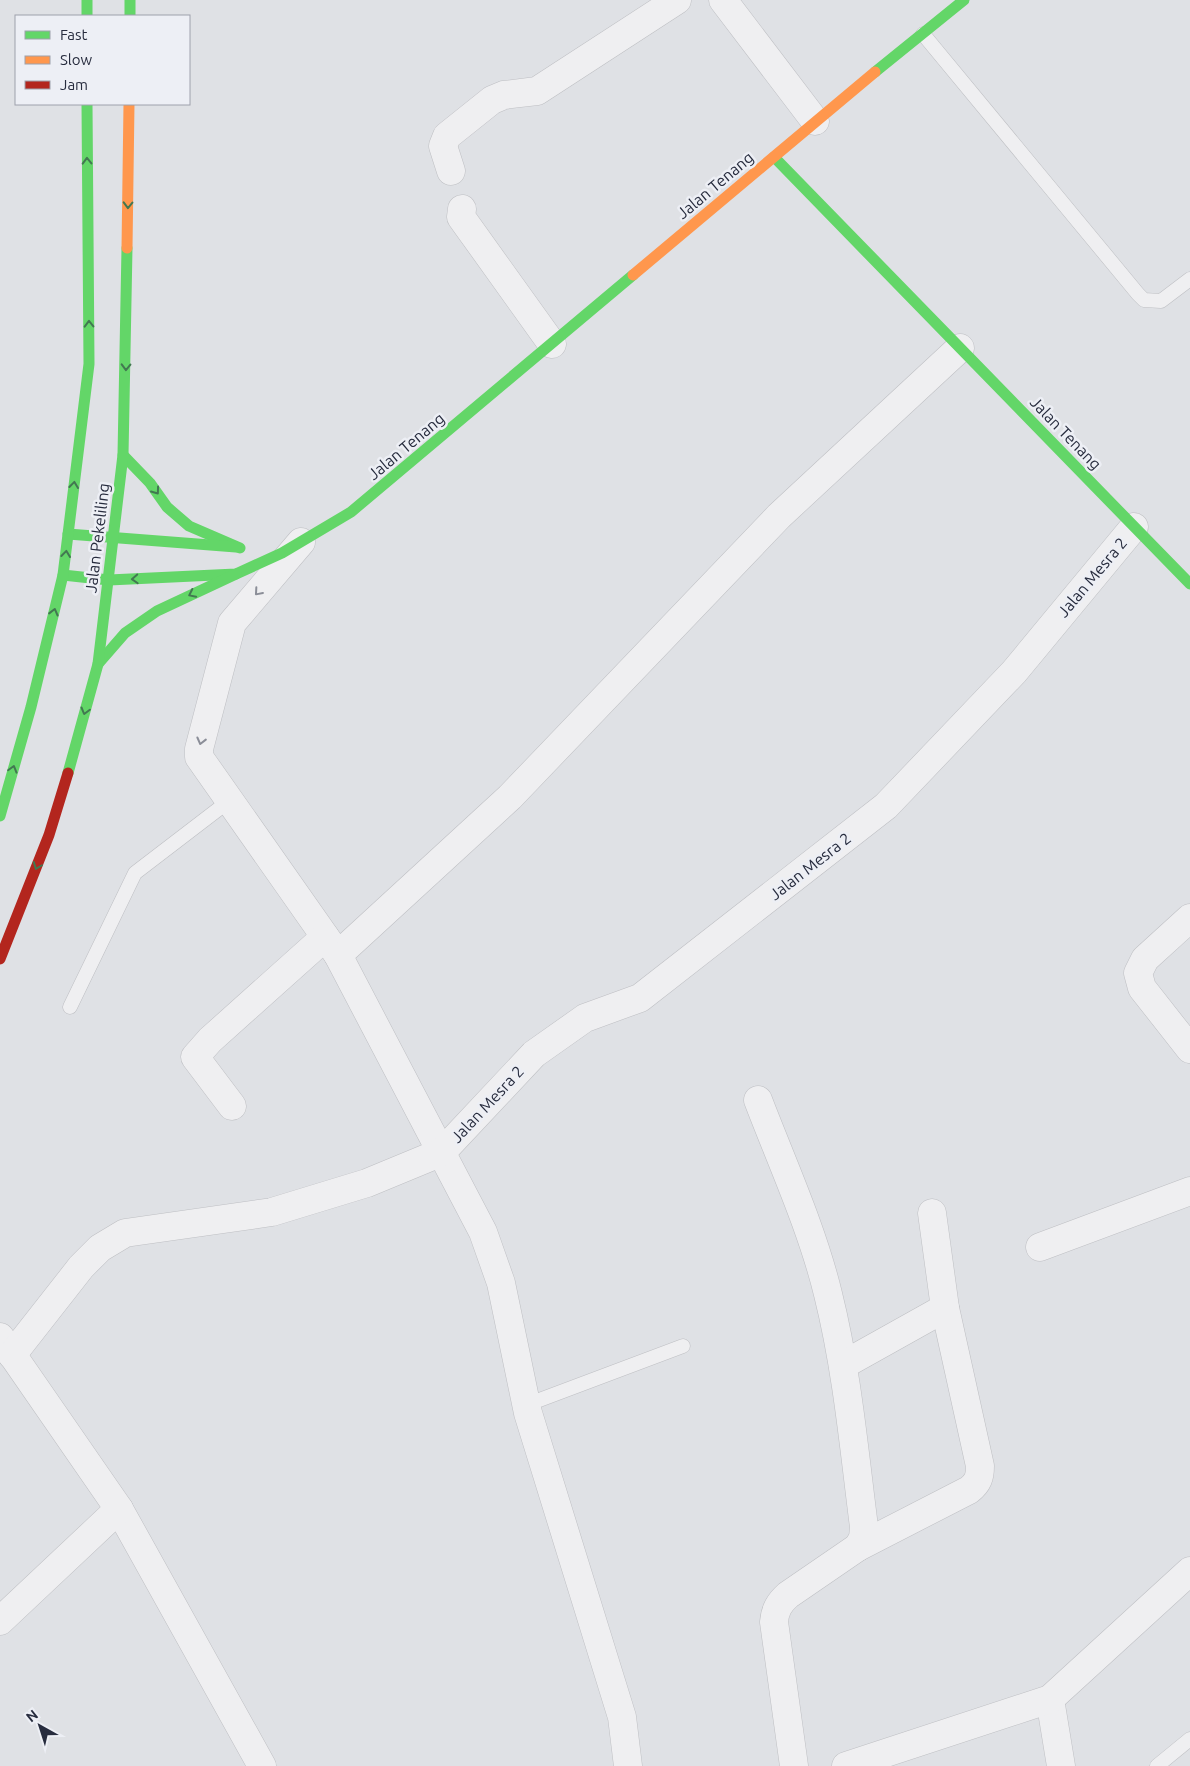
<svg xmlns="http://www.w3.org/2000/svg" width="1190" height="1766" font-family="Ubuntu,sans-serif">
	<rect width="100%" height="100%" fill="#dfe1e5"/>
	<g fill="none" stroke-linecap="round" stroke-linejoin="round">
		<defs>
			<g id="lane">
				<path d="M 923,34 L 1138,294 L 1144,300 L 1161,301 L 1190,279"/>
				<path d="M 70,1007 L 135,873 L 229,801"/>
				<path d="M 526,1405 L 683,1346"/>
				<path d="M 1157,1766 L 1190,1739"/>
			</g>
			<g id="street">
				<path d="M 723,0 L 815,121"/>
				<path d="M 451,171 L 443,146 L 447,136 L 492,100 L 504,95 L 537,91 L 677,0"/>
				<path d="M 462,209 L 461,217 L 466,224 L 552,344"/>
				<path d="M 301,542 L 232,623 L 199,749 L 199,757 L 338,955 L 483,1232 L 501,1283 L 528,1413 L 622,1717 L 628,1766"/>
				<path d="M 1190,918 L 1145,959 L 1138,973 L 1142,988 L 1190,1049"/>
				<path d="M 338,955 L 510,797 L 779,516 L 960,348"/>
				<path d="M 758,1100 C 782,1163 812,1228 828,1294 C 847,1370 854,1449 864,1527 L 863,1538 L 858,1547 L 788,1595 C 779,1603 775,1610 774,1622 L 794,1766"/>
				<path d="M 232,1106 L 195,1057 L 210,1040 L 325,937"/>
				<path d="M 1040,1247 L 1190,1191"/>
				<path d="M 0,1337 L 119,1509 L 262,1766"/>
				<path d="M 12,1355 L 81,1267 L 100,1248 L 125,1233 L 272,1212 L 367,1183 L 442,1152 L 534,1054 L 585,1018 L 640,998 L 886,806 L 1014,672 L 1134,527"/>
				<path d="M 843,1365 L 945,1308 L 932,1213"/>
				<path d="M 858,1547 L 969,1490 C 978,1483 980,1477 980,1466 L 945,1308"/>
				<path d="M 0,1621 L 119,1509"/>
				<path d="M 1050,1699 L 1061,1766"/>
				<path d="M 846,1766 L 1050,1699 L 1190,1571"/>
			</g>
		</defs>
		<!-- lane casing -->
		<use href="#lane" stroke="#bebfc3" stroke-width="15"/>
		<!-- street casing -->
		<use href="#street" stroke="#bebfc3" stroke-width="29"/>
		<!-- lane -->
		<use href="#lane" stroke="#efeff1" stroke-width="14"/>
		<!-- street -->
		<use href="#street" stroke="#efeff1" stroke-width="28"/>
		<!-- fast -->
		<g stroke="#63d668" stroke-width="11">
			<path d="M 87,0 L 87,16"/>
			<path d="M 130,0 L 130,16"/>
			<path d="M 875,72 L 964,0"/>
			<path d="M 774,157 L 1190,584"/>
			<path d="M 123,455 L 150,483 L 167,507 L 189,526 L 240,548"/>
			<path d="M 68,534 L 236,547"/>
			<path d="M 63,575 L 109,580 L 236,574 L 282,553 L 351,512 L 633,275"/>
			<path d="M 98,664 L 125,633 L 157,611 L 236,574"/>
			<path d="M 68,773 L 98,664 L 123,455 L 127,248"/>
			<path d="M 0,816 L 31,707 L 63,575 L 89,364 L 87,104"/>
		</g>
		<!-- slow -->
		<g stroke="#ff974d" stroke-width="11">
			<path d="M 127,248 L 129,104"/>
			<path d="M 633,275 L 875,72"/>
		</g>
		<!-- jam -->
		<path stroke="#b3261e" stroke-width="11" d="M 0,959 L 49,835 L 68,773"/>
	</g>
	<!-- one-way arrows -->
	<defs><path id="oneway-chevron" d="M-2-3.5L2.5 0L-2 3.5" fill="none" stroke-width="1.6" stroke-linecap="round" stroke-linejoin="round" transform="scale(1.25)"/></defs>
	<g stroke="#427851">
		<use href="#oneway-chevron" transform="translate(87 161) rotate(-91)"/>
		<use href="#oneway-chevron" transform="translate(128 205) rotate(91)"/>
		<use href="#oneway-chevron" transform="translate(89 324) rotate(-91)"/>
		<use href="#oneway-chevron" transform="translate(126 367) rotate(91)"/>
		<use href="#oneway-chevron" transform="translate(74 485) rotate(-83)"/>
		<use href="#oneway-chevron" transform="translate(156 491) rotate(54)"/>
		<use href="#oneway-chevron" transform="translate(66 554) rotate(-83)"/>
		<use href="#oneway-chevron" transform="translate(135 579) rotate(177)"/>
		<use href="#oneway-chevron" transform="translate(192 594) rotate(154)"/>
		<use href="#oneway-chevron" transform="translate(54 612) rotate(-76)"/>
		<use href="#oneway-chevron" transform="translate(85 711) rotate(105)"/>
		<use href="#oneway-chevron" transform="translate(13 769) rotate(-74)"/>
		<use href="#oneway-chevron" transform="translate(37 866) rotate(111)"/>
	</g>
	<g stroke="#8b8e98">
		<use href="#oneway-chevron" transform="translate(258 592) rotate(131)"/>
		<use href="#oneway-chevron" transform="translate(201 741) rotate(104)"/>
	</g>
	<g text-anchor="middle" stroke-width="5" stroke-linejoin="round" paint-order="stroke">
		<!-- street labels -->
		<g font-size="16" fill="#272c3e" stroke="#edeff5">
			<text transform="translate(715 185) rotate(-40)" y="6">Jalan Tenang</text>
			<text transform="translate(1066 433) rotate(46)" y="6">Jalan Tenang</text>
			<text transform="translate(406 446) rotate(-40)" y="6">Jalan Tenang</text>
			<text transform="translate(97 538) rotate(-83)" y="6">Jalan Pekeliling</text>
			<text transform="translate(1092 577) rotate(-50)" y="6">Jalan Mesra 2</text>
			<text transform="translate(810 866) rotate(-38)" y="6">Jalan Mesra 2</text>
			<text transform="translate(487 1104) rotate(-47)" y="6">Jalan Mesra 2</text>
		</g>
	</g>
	<!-- legend -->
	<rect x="15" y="15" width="175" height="90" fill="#edeff5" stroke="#9ea1ac"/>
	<rect x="25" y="31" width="25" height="8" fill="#63d668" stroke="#9ea1ac"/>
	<text x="60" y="40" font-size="15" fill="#272c3e">Fast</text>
	<rect x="25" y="56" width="25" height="8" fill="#ff974d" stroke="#9ea1ac"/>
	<text x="60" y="65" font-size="15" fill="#272c3e">Slow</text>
	<rect x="25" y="81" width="25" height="8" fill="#b3261e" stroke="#9ea1ac"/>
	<text x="60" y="90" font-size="15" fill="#272c3e">Jam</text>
	<!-- north arrow -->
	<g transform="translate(40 1726) rotate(321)" stroke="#edeff5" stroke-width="4" paint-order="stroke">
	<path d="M0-4L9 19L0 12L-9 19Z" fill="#272c3e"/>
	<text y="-8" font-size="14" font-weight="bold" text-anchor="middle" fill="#272c3e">N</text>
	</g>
</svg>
